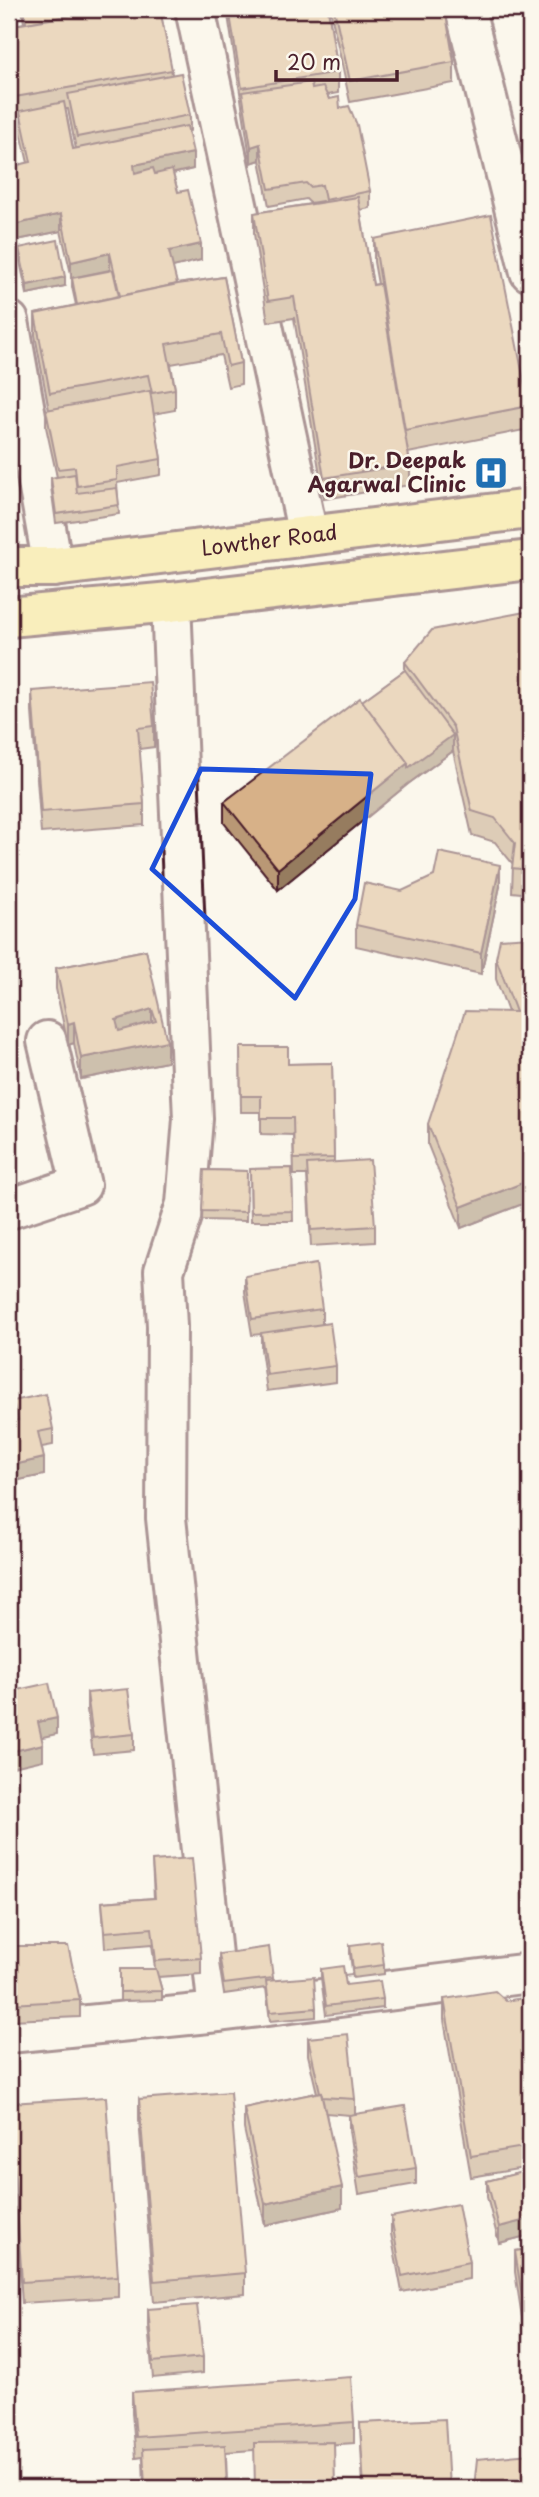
<svg xmlns="http://www.w3.org/2000/svg" width="539" height="2497" font-family="'Playpen Sans',sans-serif">
	<rect width="100%" height="100%" fill="#fbf7ec"/>
	<filter id="ink" filterUnits="userSpaceOnUse"><feTurbulence type="fractalNoise" baseFrequency=".0143" numOctaves="2"/><feDisplacementMap in="SourceGraphic" scale="14" xChannelSelector="R" yChannelSelector="G"/><feConvolveMatrix kernelMatrix="1 2 1 2 8 2 1 2 1" color-interpolation-filters="sRGB"/></filter>
	<g filter="url(#ink)">
		<g fill="none" stroke-linecap="round" stroke-linejoin="round">
			<defs>
				<g id="street">
					<path d="M 195,9 L 308,535"/>
					<path d="M 465,9 L 530,272"/>
					<path d="M 9,321 L 53,567"/>
					<path d="M 171,602 L 193,1119 L 186,1204 L 164,1271 L 167,1326 L 166,1518 L 218,2012"/>
					<path d="M 9,1209 L 81,1185 L 47,1041"/>
					<path d="M 9,2033 L 218,2012 L 530,1973"/>
				</g>
				<g id="primary">
					<path id="s1" d="M 9,567 L 53,567 L 530,509"/>
					<path d="M 9,617 L 171,602 L 530,560"/>
				</g>
			</defs>
			<!-- street casing -->
			<use href="#street" stroke="#4a1f2b" stroke-width="44"/>
			<!-- primary casing -->
			<use href="#primary" stroke="#4a1f2b" stroke-width="44"/>
			<!-- street -->
			<use href="#street" stroke="#fbf7ec" stroke-width="38"/>
			<!-- primary -->
			<use href="#primary" stroke="#f6e281" stroke-width="38"/>
		</g>
		<!-- wall -->
		<g fill="#b99875" stroke="#4a1f2b" stroke-width="2" fill-rule="evenodd">
			<path d="M 22,9 L 160,9 L 172,74 L 190,115 L 190,131 L 188,132 L 193,169 L 173,174 L 178,192 L 201,260 L 172,267 L 177,284 L 224,277 L 241,363 L 241,384 L 228,387 L 221,355 L 171,364 L 175,389 L 175,410 L 153,414 L 161,459 L 161,475 L 117,483 L 119,514 L 56,523 L 51,487 L 51,478 L 57,477 L 46,427 L 46,410 L 49,410 L 35,335 L 35,314 L 76,305 L 72,287 L 72,278 L 61,231 L 17,240 L 9,205 L 9,167 L 28,163 L 20,128 L 20,117 L 9,119 L 9,26 L 24,23 ZM 65,109 L 68,109 L 76,149 L 73,149 Z"/>
			<path d="M 227,9 L 328,9 L 338,72 L 338,93 L 327,95 L 329,99 L 340,108 L 370,191 L 370,208 L 360,210 L 373,285 L 378,284 L 374,262 L 374,239 L 529,406 L 529,429 L 408,453 L 410,464 L 410,485 L 324,499 L 294,318 L 268,322 L 254,234 L 254,213 L 323,202 L 322,201 L 310,203 L 306,199 L 269,206 L 260,160 L 251,163 Z"/>
			<path d="M 330,9 L 445,9 L 454,62 L 454,83 L 350,102 Z"/>
			<path d="M 19,248 L 65,286 L 27,294 L 19,257 Z"/>
			<path d="M 530,611 L 530,894 L 512,892 L 513,864 L 495,842 L 472,835 L 453,751 L 408,784 L 278,890 L 224,823 L 224,802 L 405,670 L 405,662 Z"/>
			<path d="M 32,691 L 154,726 L 154,747 L 139,749 L 144,804 L 144,825 L 41,833 L 32,712 Z"/>
			<path d="M 500,886 L 481,974 L 356,946 L 356,925 L 402,891 Z"/>
			<path d="M 530,937 L 530,1201 L 461,1228 L 428,1145 L 428,1124 L 508,1012 L 496,979 L 496,958 Z"/>
			<path d="M 146,950 L 167,1062 L 81,1079 L 74,1043 L 68,1045 L 56,989 L 56,968 Z"/>
			<path d="M 240,1047 L 288,1064 L 332,1063 L 334,1162 L 375,1226 L 375,1242 L 311,1246 L 307,1175 L 294,1175 L 293,1135 L 261,1134 L 261,1112 L 241,1112 Z"/>
			<path d="M 292,1168 L 293,1221 L 251,1221 L 250,1169 Z"/>
			<path d="M 204,1170 L 247,1171 L 246,1221 L 202,1220 Z"/>
			<path d="M 245,1276 L 322,1309 L 322,1325 L 336,1366 L 336,1382 L 267,1391 L 261,1349 L 261,1334 L 252,1335 L 245,1292 Z"/>
			<path d="M 13,1401 L 53,1429 L 53,1445 L 42,1447 L 44,1475 L 9,1482 L 9,1422 L 14,1421 Z"/>
			<path d="M 87,1693 L 134,1734 L 134,1750 L 93,1754 L 87,1710 Z"/>
			<path d="M 152,1861 L 201,1958 L 201,1974 L 158,1977 L 162,1991 L 162,2000 L 120,2001 L 120,1969 L 155,1969 L 152,1944 L 105,1948 L 102,1902 L 154,1898 Z"/>
			<path d="M 350,1945 L 384,1965 L 384,1974 L 353,1978 L 350,1954 Z"/>
			<path d="M 9,1946 L 80,2000 L 80,2017 L 11,2020 L 9,2007 Z"/>
			<path d="M 219,1954 L 273,1978 L 273,1980 L 316,2008 L 316,2017 L 270,2021 L 266,1988 L 224,1994 L 219,1963 Z"/>
			<path d="M 321,1969 L 346,1985 L 383,1999 L 383,2008 L 326,2015 L 321,1978 Z"/>
			<path d="M 530,1997 L 530,2167 L 471,2177 L 444,2020 L 444,1999 L 506,2001 Z"/>
			<path d="M 308,2038 L 355,2099 L 355,2114 L 416,2168 L 416,2184 L 359,2194 L 349,2131 L 349,2115 L 350,2115 L 326,2113 L 342,2208 L 265,2225 L 244,2129 L 244,2108 L 317,2093 L 308,2055 Z"/>
			<path d="M 139,2099 L 245,2273 L 245,2294 L 154,2302 L 139,2120 Z"/>
			<path d="M 10,2103 L 118,2276 L 118,2297 L 22,2303 L 10,2124 Z"/>
			<path d="M 530,2170 L 530,2235 L 499,2243 L 487,2197 L 487,2181 Z"/>
			<path d="M 391,2217 L 469,2262 L 469,2279 L 402,2292 L 391,2234 Z"/>
			<path d="M 530,2249 L 530,2369 L 515,2272 L 515,2251 Z"/>
			<path d="M 148,2309 L 203,2357 L 203,2373 L 153,2378 L 148,2326 Z"/>
			<path d="M 132,2392 L 354,2422 L 354,2443 L 226,2452 L 227,2488 L 144,2488 L 143,2457 L 136,2458 L 132,2413 Z"/>
			<path d="M 360,2423 L 449,2488 L 363,2488 Z"/>
		</g>
		<!-- shaded-wall -->
		<g fill="#967c5f" stroke="#4a1f2b" stroke-width="2">
			<path d="M 260,144 L 260,160 L 251,163 L 251,147 Z"/>
			<path d="M 193,153 L 193,169 L 134,182 L 134,165 Z"/>
			<path d="M 61,214 L 61,231 L 17,240 L 17,224 Z"/>
			<path d="M 201,244 L 201,260 L 169,268 L 169,251 Z"/>
			<path d="M 110,253 L 110,270 L 71,278 L 71,262 Z"/>
			<path d="M 65,277 L 65,286 L 27,294 L 27,285 Z"/>
			<path d="M 453,735 L 453,751 L 408,784 L 278,890 L 278,869 L 408,763 Z"/>
			<path d="M 500,865 L 500,886 L 481,974 L 481,953 Z"/>
			<path d="M 152,1009 L 152,1030 L 116,1041 L 116,1020 Z"/>
			<path d="M 74,1022 L 74,1043 L 68,1045 L 68,1024 Z"/>
			<path d="M 167,1041 L 167,1062 L 81,1079 L 81,1058 Z"/>
			<path d="M 530,1180 L 530,1201 L 461,1228 L 461,1207 Z"/>
			<path d="M 44,1458 L 44,1475 L 9,1482 L 9,1466 Z"/>
			<path d="M 57,1718 L 57,1734 L 38,1738 L 38,1722 Z"/>
			<path d="M 43,1744 L 43,1760 L 9,1768 L 9,1752 Z"/>
			<path d="M 342,2187 L 342,2208 L 265,2225 L 265,2204 Z"/>
			<path d="M 530,2219 L 530,2235 L 499,2243 L 499,2227 Z"/>
		</g>
		<!-- building -->
		<g fill="#d7b188" stroke="#4a1f2b" stroke-width="2" fill-rule="evenodd">
			<path d="M 24,9 L 109,9 L 26,23 Z"/>
			<path d="M 109,9 L 160,9 L 172,70 L 9,98 L 9,26 Z"/>
			<path d="M 229,9 L 328,9 L 338,72 L 242,88 Z"/>
			<path d="M 334,9 L 445,9 L 454,62 L 350,81 Z"/>
			<path d="M 181,73 L 190,115 L 77,137 L 68,94 Z"/>
			<path d="M 311,82 L 312,89 L 323,87 L 329,99 L 339,97 L 340,108 L 349,106 L 357,125 L 370,191 L 325,200 L 322,185 L 310,187 L 306,183 L 269,189 L 260,144 L 251,147 L 242,92 Z"/>
			<path d="M 64,102 L 73,149 L 187,126 L 193,153 L 134,165 L 135,173 L 153,168 L 155,174 L 172,170 L 178,192 L 188,190 L 201,244 L 169,251 L 177,284 L 120,296 L 110,253 L 71,262 L 61,214 L 17,224 L 9,189 L 9,167 L 31,162 L 20,111 Z"/>
			<path d="M 358,197 L 373,285 L 380,284 L 410,464 L 324,478 L 294,297 L 268,301 L 254,213 Z"/>
			<path d="M 491,215 L 529,406 L 405,430 L 374,239 Z"/>
			<path d="M 58,240 L 65,277 L 27,285 L 19,248 Z"/>
			<path d="M 113,270 L 119,296 L 77,305 L 72,278 Z"/>
			<path d="M 224,277 L 241,363 L 228,366 L 221,334 L 166,344 L 175,389 L 152,393 L 148,375 L 50,393 L 35,314 L 178,284 Z"/>
			<path d="M 150,391 L 161,459 L 117,467 L 117,480 L 77,486 L 75,467 L 58,469 L 46,410 Z"/>
			<path d="M 75,474 L 77,493 L 117,488 L 119,505 L 56,514 L 51,478 Z"/>
			<path d="M 530,611 L 530,870 L 512,868 L 515,843 L 495,818 L 472,811 L 453,727 L 405,662 L 432,630 Z"/>
			<path d="M 405,670 L 453,735 L 408,768 L 408,763 L 362,701 Z"/>
			<path d="M 150,682 L 154,726 L 138,728 L 144,804 L 41,812 L 32,691 Z"/>
			<path d="M 360,698 L 408,763 L 278,869 L 224,802 Z"/>
			<path d="M 439,852 L 500,865 L 481,953 L 356,925 L 364,883 L 402,891 L 434,876 Z"/>
			<path d="M 530,937 L 530,1180 L 461,1207 L 428,1124 L 465,1011 L 516,1012 L 496,958 L 500,939 Z"/>
			<path d="M 146,950 L 167,1041 L 81,1058 L 74,1022 L 68,1024 L 56,968 ZM 152,1009 L 156,1021 L 119,1031 L 116,1020 Z"/>
			<path d="M 240,1047 L 288,1047 L 288,1064 L 332,1063 L 334,1158 L 294,1159 L 293,1118 L 261,1118 L 261,1096 L 241,1096 Z"/>
			<path d="M 370,1160 L 375,1226 L 311,1230 L 307,1164 Z"/>
			<path d="M 292,1168 L 293,1211 L 251,1212 L 250,1169 Z"/>
			<path d="M 204,1170 L 247,1171 L 246,1212 L 202,1211 Z"/>
			<path d="M 316,1264 L 322,1309 L 252,1319 L 245,1276 Z"/>
			<path d="M 330,1323 L 336,1366 L 267,1375 L 261,1333 Z"/>
			<path d="M 46,1394 L 53,1429 L 38,1432 L 44,1458 L 9,1466 L 9,1422 L 18,1420 L 13,1401 Z"/>
			<path d="M 9,1674 L 13,1691 L 49,1683 L 57,1718 L 38,1722 L 43,1744 L 9,1752 Z"/>
			<path d="M 128,1689 L 134,1734 L 93,1738 L 87,1693 Z"/>
			<path d="M 192,1858 L 201,1958 L 156,1961 L 152,1928 L 105,1932 L 102,1902 L 155,1898 L 152,1861 Z"/>
			<path d="M 381,1941 L 384,1965 L 353,1969 L 350,1945 Z"/>
			<path d="M 9,1946 L 68,1946 L 80,2000 L 11,2004 L 9,1990 Z"/>
			<path d="M 269,1947 L 273,1978 L 224,1984 L 219,1954 Z"/>
			<path d="M 343,1966 L 346,1985 L 380,1981 L 383,1999 L 326,2006 L 321,1969 Z"/>
			<path d="M 120,1969 L 156,1969 L 162,1991 L 120,1992 Z"/>
			<path d="M 314,1977 L 316,2008 L 270,2012 L 266,1981 Z"/>
			<path d="M 495,1991 L 506,2001 L 530,1997 L 530,2146 L 471,2156 L 444,1999 Z"/>
			<path d="M 348,2034 L 355,2099 L 322,2097 L 321,2092 L 320,2092 L 308,2038 Z"/>
			<path d="M 230,2092 L 245,2273 L 154,2281 L 139,2099 Z"/>
			<path d="M 321,2092 L 342,2187 L 265,2204 L 244,2108 Z"/>
			<path d="M 106,2097 L 118,2276 L 22,2282 L 10,2103 Z"/>
			<path d="M 405,2106 L 416,2168 L 359,2177 L 349,2115 Z"/>
			<path d="M 530,2170 L 530,2219 L 499,2227 L 487,2181 Z"/>
			<path d="M 458,2204 L 469,2262 L 402,2276 L 391,2217 Z"/>
			<path d="M 530,2249 L 530,2348 L 515,2251 Z"/>
			<path d="M 197,2305 L 203,2357 L 153,2362 L 148,2309 Z"/>
			<path d="M 351,2377 L 354,2422 L 136,2437 L 132,2392 Z"/>
			<path d="M 445,2419 L 449,2488 L 364,2488 L 360,2423 Z"/>
			<path d="M 334,2442 L 335,2488 L 255,2488 L 254,2443 Z"/>
			<path d="M 225,2445 L 227,2488 L 145,2488 L 143,2449 Z"/>
			<path d="M 530,2454 L 530,2488 L 474,2488 L 477,2459 Z"/>
		</g>
	</g>
	<!-- marked area -->
	<path d="M0 0H539V2497H0ZM 201,769 L 371,774 L 355,899 L 295,998 L 152,869 Z" fill="#fbf7ec" fill-opacity=".55" fill-rule="evenodd"/>
	<path fill="none" stroke="#1d4ed8" stroke-width="5" stroke-linejoin="round" d="M 201,769 L 371,774 L 355,899 L 295,998 L 152,869 Z"/>
	<!-- icons -->
	<defs>
		<symbol id="hospital-square" viewBox="-11 -11 22 22"><rect x="-9" y="-9" width="18" height="18" rx="4" fill="#1f6fb2" stroke="#fbf7ec"/><path d="M-5-5h3v3.5h4V-5h3V5h-3V1.5h-4V5h-3Z" fill="#fff"/></symbol>
	</defs>
	<g fill-rule="evenodd">
		<use href="#hospital-square" x="472" y="454" width="38" height="38"/>
	</g>
	<g text-anchor="middle" stroke-width="5" stroke-linejoin="round" paint-order="stroke">
		<!-- poi labels -->
		<g font-size="21" font-weight="bold" fill="#4a1f2b" stroke="#fbf7ec" text-anchor="end">
			<text x="466" y="468">Dr. Deepak<tspan x="466" dy="24">Agarwal Clinic</tspan></text>
		</g>
		<!-- street labels -->
		<g font-size="21" fill="#4a1f2b" stroke="#fbf7ec">
			<text dy="7" stroke="none"><textPath href="#s1" startOffset="262">Lowther Road</textPath></text>
		</g>
	</g>
	<!-- margin -->
	<rect width="539" height="2497" fill="none" stroke="#fbf7ec" stroke-width="35"/>
	<rect x="18" y="18" width="504" height="2462" fill="none" stroke="#4a1f2b" stroke-width="2.5" filter="url(#ink)"/>
	<!-- scale -->
	<path d="M276 70v10h121v-10" fill="none" stroke="#4a1f2b" stroke-width="3.5"/>
	<text x="287" y="70" font-size="21" fill="#4a1f2b" stroke="#fbf7ec" stroke-width="5" paint-order="stroke">20 m</text>
</svg>
